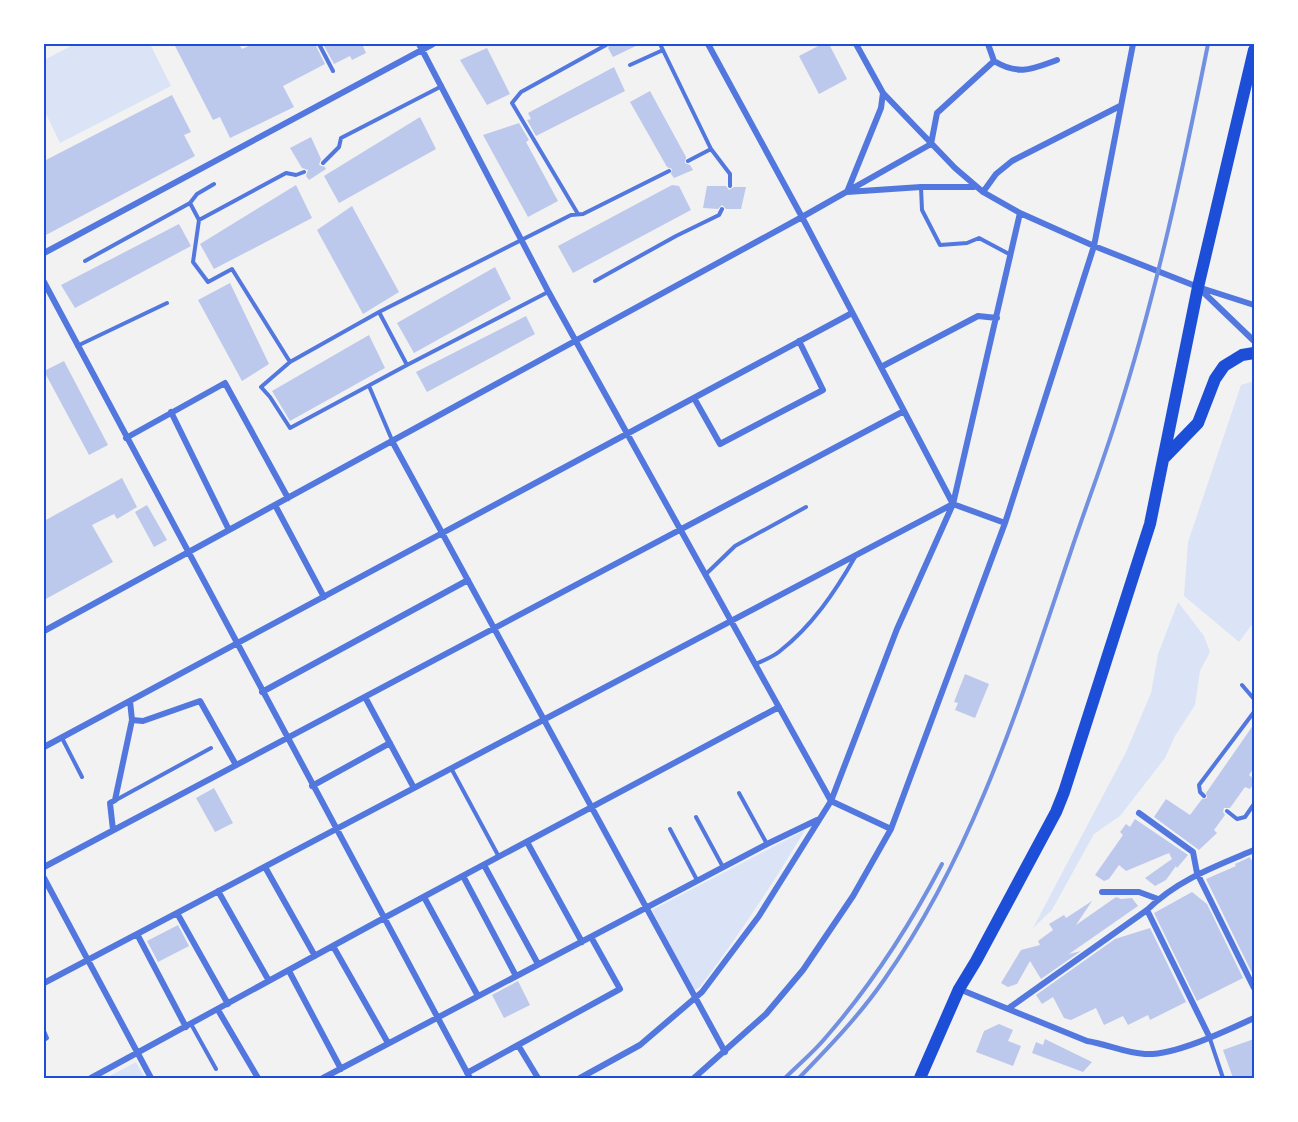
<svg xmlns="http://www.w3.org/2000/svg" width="1298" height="1122" viewBox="0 0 1298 1122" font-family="'DejaVu Sans',sans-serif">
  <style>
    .green { fill: #dbe4f7 }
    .building { fill: #bdc9ec }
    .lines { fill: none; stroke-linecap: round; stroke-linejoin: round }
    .service { stroke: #5277de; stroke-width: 4 }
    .minor { stroke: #5277de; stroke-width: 6 }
    .primary { stroke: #1d4ed8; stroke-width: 12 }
    .rail { stroke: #7290e2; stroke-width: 4 }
    .neatline { fill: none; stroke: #1d4ed8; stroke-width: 2 }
  </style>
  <rect width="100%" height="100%" fill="#f2f2f2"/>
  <path class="green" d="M75 44H150L171 86 60 143 44 110V60Z
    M1254 381V622L1239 642 1184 596 1188 542 1241 385Z
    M1178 602 1204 636 1210 652 1200 671 1195 705 1175 736 1165 758 1120 816 1094 834 1052 910 1033 928 1126 752 1151 693 1158 654Z
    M805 830C773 884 738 936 700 987L693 991 652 910Z
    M136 1062 145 1078H106Z"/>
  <path class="building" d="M174 44H239L242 49 253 44H315L325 64 283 86 294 107 230 138 220 117 213 120Z
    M323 44H362L366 53 352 60 350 56 334 64Z
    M610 44H640L613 57 608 48Z
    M822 44H829L847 79 819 94 799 56Z
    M487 48 510 94 487 105 460 60Z
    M614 67 625 91 536 136 527 120 531 119 528 113Z
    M650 91 686 157 685 163 690 165 693 170 674 178 671 174 672 169 667 167 630 102Z
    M172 95 191 132 184 135 195 156 44 236V161Z
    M420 117 436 149 339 203 324 176Z
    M519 123 529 140 526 142 558 201 528 217 483 135Z
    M311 137 321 159 319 165 325 167 326 169 309 180 306 176 308 170 302 168 290 148Z
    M296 185 312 218 214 269 200 244Z
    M672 185 679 186 691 210 573 273 558 246Z
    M707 186H726L729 190 734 187H746L741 209H726L722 205 718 209 703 208Z
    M352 206 399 292 363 314 317 230Z
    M179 224 191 246 75 308 61 285Z
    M495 267 511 299 414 353 397 323Z
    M230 283 269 364 242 381 198 300Z
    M526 316 535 334 427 392 416 372Z
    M369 335 385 368 290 421 272 391Z
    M64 361 108 445 89 455 44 371Z
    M122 478 137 507 117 519 114 514 92 525 113 562 44 600V521Z
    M147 505 167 540 154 547 135 512Z
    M965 674 989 684 975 718 955 710 958 703 954 702Z
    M1254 724V768L1249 775 1254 779V783L1250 789 1245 787 1230 808H1224L1223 812 1225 815 1214 830 1217 833 1199 850 1154 817 1166 799 1190 815 1202 799 1207 798 1206 793Z
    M214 788 233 823 215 832 196 798Z
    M1135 819 1188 855 1177 868 1176 866 1166 880 1155 886 1145 878 1172 859 1169 853 1126 871 1119 865 1109 879 1104 881 1095 875 1123 835 1120 832 1126 824 1130 827Z
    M1250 857 1251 860 1254 858V972L1252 973 1206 879 1236 866 1235 864Z
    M1192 892 1207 904 1243 978 1197 1001 1154 913Z
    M1116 897 1121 899 1132 898 1138 906 1069 954 1081 951 1041 979 1030 961 1017 984 1008 987 1001 983 1021 950 1040 945 1038 941 1053 930 1049 924 1064 915 1066 918 1092 901 1076 925Z
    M178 925 189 946 158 962 147 941Z
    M1150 928 1186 1002 1150 1020 1148 1015 1128 1025 1123 1016 1104 1025 1096 1008 1071 1020 1064 1018 1053 997 1042 1004 1036 995 1115 939Z
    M518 981 530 1005 504 1018 492 995Z
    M999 1024 1013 1030 1008 1041 1021 1046 1013 1066 976 1052 984 1031Z
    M1045 1039 1051 1042 1092 1062 1083 1072 1032 1053 1036 1042 1043 1045Z
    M1254 1039V1078H1233L1223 1050Z"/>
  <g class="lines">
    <path class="service" d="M319 44 333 71
      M660 44 711 149 730 174V186
      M630 65 663 50
      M688 161 711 149
      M323 163 339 147 341 138 442 86
      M304 172 296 175 286 173 199 220 193 262 208 282 232 269 290 362 379 312 571 215 583 214 669 171
      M921 188 922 210 940 245 967 243 979 238 1009 254
      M190 203 197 194 214 184
      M578 214 512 103 521 92 606 45
      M85 261 190 203 199 220
      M595 281 676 236 719 215 722 209
      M77 346 167 303
      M290 362 261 387 270 397 290 428 407 365 379 312
      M407 365 548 292
      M369 386 392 440
      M706 574 735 546 806 507
      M756 664C764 660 773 657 780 651 812 626 835 592 855 557
      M1242 685 1254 699
      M62 738 82 777
      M451 768 499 857
      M739 793 767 844
      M1204 796 1200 792 1199 785 1254 712
      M116 800 211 748
      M1227 811 1237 819 1245 817 1254 804
      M696 817 723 867
      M670 829 697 880
      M191 1024 216 1069
      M44 1031 47 1038 44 1040
      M1210 1039 1223 1078"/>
    <path class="minor" d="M419 44 548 291 831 801 891 829
      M708 44 802 217 953 504
      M856 44 883 93 955 168 983 192 1020 213 1094 246 1198 287 1254 305
      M994 61C1019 76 1032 69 1057 60
      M883 93 881 108 847 192 921 187H974
      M931 144 937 113 994 61 988 44
      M983 192 996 174 1012 161 1120 106
      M44 253 433 44
      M44 282 470 1078
      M1201 290 1254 341
      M881 367 978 316 997 318
      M694 398 720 444 823 390 799 341
      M171 412 229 530
      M126 438 225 383 288 498
      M392 441 725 1052
      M275 505 324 597
      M44 631 802 217 931 144
      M262 692 468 580
      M365 697 414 788
      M132 720 143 721 200 701 236 765
      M44 747 852 313
      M312 786 390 743
      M1139 813 1193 852 1197 873 1254 988
      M113 830 110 803 115 800 132 720 130 701
      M527 842 582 942
      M484 865 538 964
      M44 867 904 411
      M265 867 315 956
      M463 876 516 976
      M44 878 151 1078
      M218 891 269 981
      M1102 892H1139L1158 899
      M424 897 478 996
      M1147 910 1210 1038
      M177 913 228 1004
      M137 934 186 1027
      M333 946 388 1043
      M289 971 341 1069
      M44 983 953 504 1005 523
      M959 989 1087 1041C1107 1044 1125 1053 1145 1054 1174 1056 1228 1030 1254 1018
      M1009 1008 1147 910C1177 880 1216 866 1254 850
      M218 1010 258 1078
      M518 1045 538 1078
      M467 1073 620 989 591 937
      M91 1078 384 918 779 707
      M323 1078 767 844 817 820
      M580 1078 640 1045 702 992 759 916 831 801 897 629 953 504 1020 213
      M694 1078 766 1014 803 970 853 896 891 829 1005 523 1094 246 1133 44"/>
    <path class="primary" d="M1165 457 1198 423 1215 379 1224 366 1242 355 1254 353
      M920 1078 959 989 976 961 1056 812 1064 792 1150 524 1198 287 1254 50"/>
    <path class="rail" d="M785 1078C799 1064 815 1051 827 1036 873 983 910 925 942 864
      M799 1078C829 1047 859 1016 884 980 975 851 1021 699 1071 551 1086 506 1103 462 1117 417 1156 295 1183 169 1208 44"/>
  </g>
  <rect width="1298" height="1122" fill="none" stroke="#ffffff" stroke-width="90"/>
  <rect x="45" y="45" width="1208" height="1032" class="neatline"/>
</svg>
